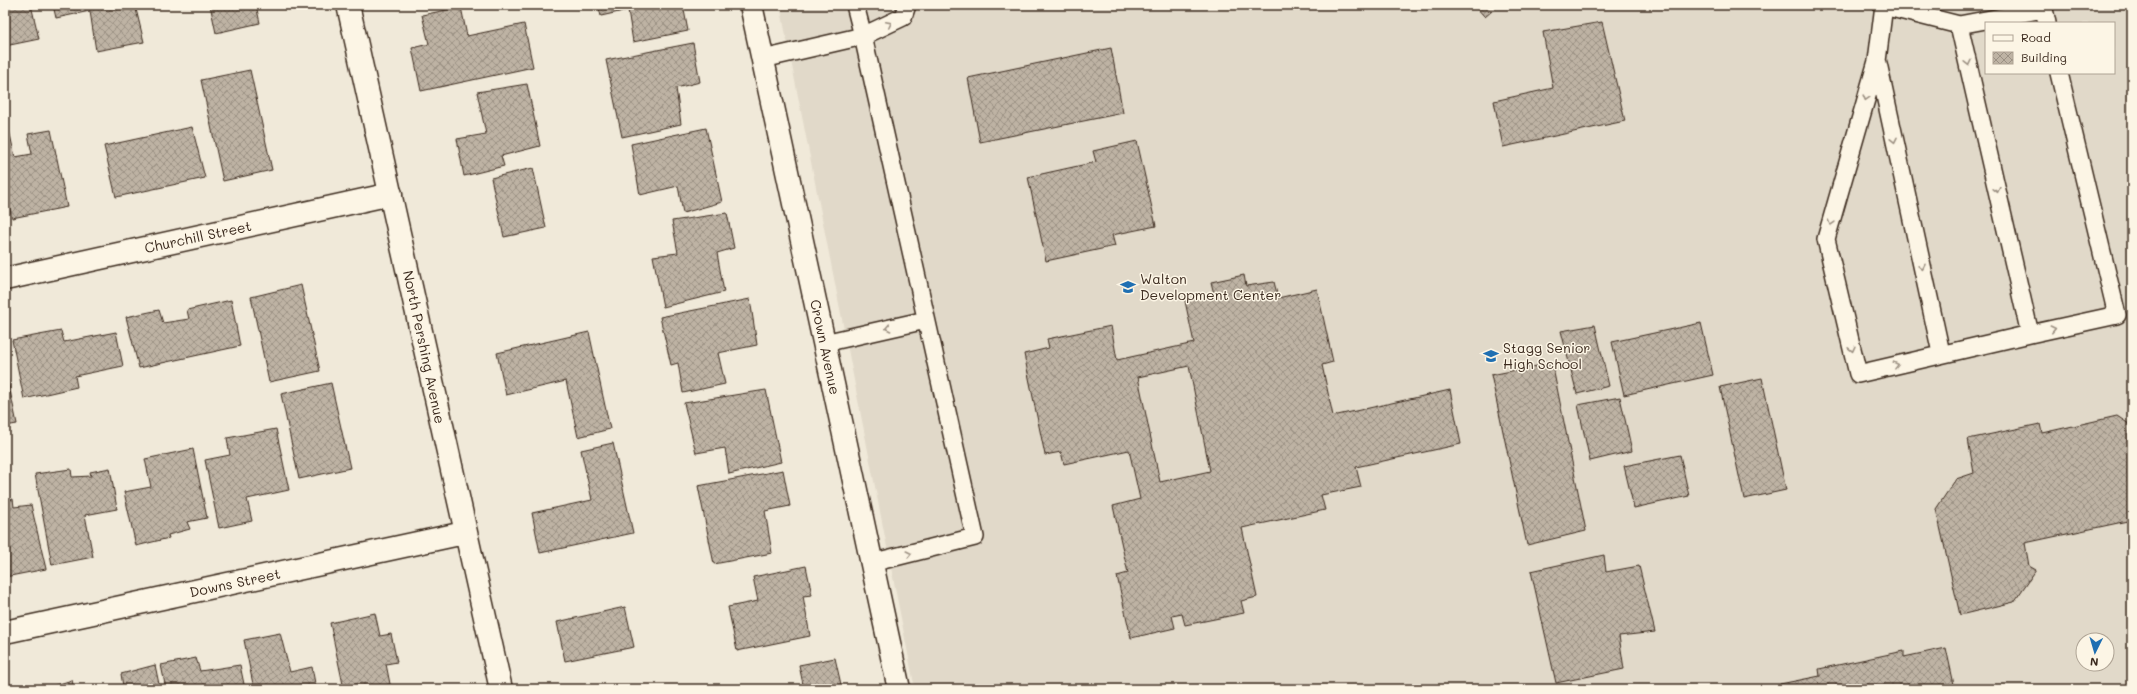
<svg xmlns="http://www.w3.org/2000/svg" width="2137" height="694" viewBox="0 0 2137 694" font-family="Mali,sans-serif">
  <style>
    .built { fill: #e1d9c9; fill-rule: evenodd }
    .building { fill: url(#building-cross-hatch); stroke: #3b2a1e; fill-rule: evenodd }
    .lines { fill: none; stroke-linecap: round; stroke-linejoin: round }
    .service-casing { stroke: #3b2a1e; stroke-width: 20 }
    .minor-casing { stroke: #3b2a1e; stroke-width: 25 }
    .secondary-casing { stroke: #3b2a1e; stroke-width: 25 }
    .service { stroke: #fcf5e5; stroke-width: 17 }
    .minor { stroke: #fcf5e5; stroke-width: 22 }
    .secondary { stroke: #fcf5e5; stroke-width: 22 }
    .oneway { stroke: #9c9082 }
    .labels { text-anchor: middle; stroke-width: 3; stroke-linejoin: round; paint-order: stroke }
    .street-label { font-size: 14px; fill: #3b2a1e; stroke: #fcf5e5 }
    .poi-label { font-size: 14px; fill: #3b2a1e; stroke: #fcf5e5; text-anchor: start }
  </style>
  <defs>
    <pattern id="building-cross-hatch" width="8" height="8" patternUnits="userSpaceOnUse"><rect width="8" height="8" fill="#beb3a4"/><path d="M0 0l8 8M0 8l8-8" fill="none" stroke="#9c9285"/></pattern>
  </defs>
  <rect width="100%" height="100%" fill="#f0e9d9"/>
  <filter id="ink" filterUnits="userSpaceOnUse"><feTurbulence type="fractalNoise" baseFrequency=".025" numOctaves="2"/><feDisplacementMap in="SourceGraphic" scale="8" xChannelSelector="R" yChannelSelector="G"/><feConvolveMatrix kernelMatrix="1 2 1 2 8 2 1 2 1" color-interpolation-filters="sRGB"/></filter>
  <g filter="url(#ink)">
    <path class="built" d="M780 5H2132V689H915ZM1986 23H2114V73H1986ZM2083 640H2107V664H2083Z"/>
    <path class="building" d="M5 5H31L39 39 5 46Z
      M53 5H135L144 42 96 51 90 11 56 18Z
      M210 5H256L260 23 216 33Z
      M598 5H683L688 31 633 42 628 10 601 16Z
      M1474 5H1499L1485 17Z
      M461 7 467 36 524 24 533 67 421 91 412 48 429 44 422 15Z
      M1602 22 1625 121 1503 147 1494 101 1553 88 1543 32Z
      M693 43 700 82 676 88 681 124 622 137 606 60Z
      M1111 48 1123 113 980 142 968 78Z
      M250 70 272 170 223 181 201 80Z
      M527 84 540 146 501 156 504 166 464 176 457 139 486 134 477 92Z
      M192 127 205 178 116 197 104 146Z
      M706 128 722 202 683 213 678 186 640 195 631 144Z
      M9 130 15 157 32 154 28 134 51 130 67 207 12 218 5 189V131Z
      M1137 141 1156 226 1112 235 1115 246 1046 261 1028 177 1096 162 1093 151Z
      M533 168 546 228 504 237 491 178Z
      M727 213 734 248 717 253 724 292 663 307 653 256 678 253 672 221Z
      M1244 275 1246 286 1274 282 1278 298 1317 289 1333 362 1322 365 1333 416 1450 390 1461 444 1356 467 1361 487 1321 495 1325 510 1242 528 1257 597 1241 601 1244 613 1185 625 1182 614 1172 616 1175 628 1131 638 1117 576 1128 573 1113 506 1140 499 1129 450 1064 464 1061 452 1045 455 1024 354 1049 348 1047 339 1111 326 1117 360 1194 343 1185 301 1214 294 1211 282ZM1189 366 1210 471 1160 482 1138 377Z
      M301 285 320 371 269 382 251 297Z
      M750 299 757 345 718 353 725 384 683 393 678 363 671 365 660 317Z
      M231 300 240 346 139 368 126 317 159 310 163 323 189 319 187 310Z
      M1701 323 1713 375 1624 395 1612 342Z
      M1595 325 1609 386 1577 394 1561 331Z
      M61 331 64 342 116 332 123 366 75 376 77 387 24 399 12 340Z
      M589 332 610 429 578 437 566 381 506 395 497 353Z
      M1552 363 1586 531 1527 545 1491 375Z
      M5 366 17 424 5 426Z
      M1762 378 1786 490 1744 499 1720 387Z
      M331 383 350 468 299 479 281 394Z
      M766 390 781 462 729 474 725 448 696 453 684 403Z
      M1620 397 1632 451 1590 461 1578 405Z
      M2117 416 2132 426V520L2025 543 2029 566 2036 570 2014 602 1960 615 1936 509 1956 479 1974 473 1968 439 2040 424 2042 433Z
      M276 429 289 490 247 499 252 521 219 528 205 460 230 455 227 438Z
      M613 443 633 533 540 553 532 513 592 500 581 450Z
      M193 449 207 518 187 522 190 529 168 535 169 538 136 546 124 492 151 487 145 459Z
      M1680 455 1689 496 1634 508 1624 466Z
      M110 468 117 509 85 515 93 557 52 565 35 474 71 469 72 477 91 476 90 472Z
      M783 470 790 506 765 511 772 553 714 564 698 486Z
      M13 499 14 507 31 505 46 569 5 577V501Z
      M1604 555 1606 572 1639 566 1655 632 1619 636 1624 669 1556 683 1531 571Z
      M806 566 812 595 803 596 810 636 737 651 728 607 758 601 753 577Z
      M625 607 634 647 565 661 557 622Z
      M375 613 380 636 391 634 397 662 386 664 391 689H344L330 623Z
      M280 633 290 672 312 667 316 689H254L244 640Z
      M1946 648 1955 689H1781L1780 684 1820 676 1819 669 1904 651V657Z
      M196 658 200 671 240 665 245 689H166L161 665Z
      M835 658 842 689H804L799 665Z
      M155 665 160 689H106L123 686 121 674Z
      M72 680 74 689H43Z"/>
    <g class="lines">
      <g class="service-casing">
        <path id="service" d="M855 5 863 36 903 17 907 5
          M1884 5 1877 61 1826 239 1858 374 2030 334
          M1884 6 1959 25 2044 9 2047 23
          M1959 25 2030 334 2117 315 2059 73
          M763 59 863 36 975 537 871 563
          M1878 63 1941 353
          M824 343 926 320"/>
      </g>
      <g class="minor-casing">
        <path id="minor" d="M751 5 899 689
          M5 279 391 194
          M5 632 464 533"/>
      </g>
      <g class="secondary-casing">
        <path id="secondary" d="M348 5 501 689"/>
      </g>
      <use href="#service" class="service"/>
      <use href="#minor" class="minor"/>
      <use href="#secondary" class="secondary"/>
    </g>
    <defs><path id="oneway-chevron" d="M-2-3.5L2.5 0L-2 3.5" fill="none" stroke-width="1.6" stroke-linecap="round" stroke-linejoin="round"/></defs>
    <g class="oneway">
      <use href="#oneway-chevron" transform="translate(889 24) rotate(-26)"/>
      <use href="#oneway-chevron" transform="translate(1968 63) rotate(77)"/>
      <use href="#oneway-chevron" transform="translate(1866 98) rotate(106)"/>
      <use href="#oneway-chevron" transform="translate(1894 140) rotate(78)"/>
      <use href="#oneway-chevron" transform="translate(1997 190) rotate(77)"/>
      <use href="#oneway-chevron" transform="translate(1831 223) rotate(106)"/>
      <use href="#oneway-chevron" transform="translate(1922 267) rotate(78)"/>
      <use href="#oneway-chevron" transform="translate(888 328) rotate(168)"/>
      <use href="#oneway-chevron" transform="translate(2053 329) rotate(-13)"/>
      <use href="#oneway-chevron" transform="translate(1852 349) rotate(77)"/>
      <use href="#oneway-chevron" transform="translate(1896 365) rotate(-14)"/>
      <use href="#oneway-chevron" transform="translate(909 554) rotate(-14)"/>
    </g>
  </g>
  <defs>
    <g id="school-bare" transform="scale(1.2)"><path d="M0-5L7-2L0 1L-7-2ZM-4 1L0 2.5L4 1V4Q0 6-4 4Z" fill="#1f6fb2" stroke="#fcf5e5" stroke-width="2.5" paint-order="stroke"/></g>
  </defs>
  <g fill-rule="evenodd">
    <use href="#school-bare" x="1128" y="287"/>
    <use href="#school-bare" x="1491" y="356"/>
  </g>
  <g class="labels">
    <g class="street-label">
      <text transform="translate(198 237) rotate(-12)" y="5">Churchill Street</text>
      <text transform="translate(424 347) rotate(78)" y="5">North Pershing Avenue</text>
      <text transform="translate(825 347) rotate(78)" y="5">Crown Avenue</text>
      <text transform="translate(235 583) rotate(-12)" y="5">Downs Street</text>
    </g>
    <g class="poi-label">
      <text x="1140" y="284">Walton<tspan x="1140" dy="16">Development Center</tspan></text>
      <text x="1503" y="353">Stagg Senior<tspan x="1503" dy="16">High School</tspan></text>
    </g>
  </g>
  <rect width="2137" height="694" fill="none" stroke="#fcf5e5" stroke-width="20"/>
  <rect x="10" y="10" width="2117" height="674" fill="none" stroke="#3b2a1e" stroke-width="1.5" filter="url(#ink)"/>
  <rect x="1985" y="22" width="130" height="52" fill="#fcf5e5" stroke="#afa495"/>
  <rect x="1993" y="35" width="20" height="6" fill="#fcf5e5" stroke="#afa495"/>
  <text x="2021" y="42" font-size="12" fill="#3b2a1e">Road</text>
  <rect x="1993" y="52" width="20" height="12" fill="url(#building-cross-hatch)" stroke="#afa495"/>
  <text x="2021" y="62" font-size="12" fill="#3b2a1e">Building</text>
  <g transform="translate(2095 652) rotate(185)"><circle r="19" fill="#fcf5e5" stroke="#afa495"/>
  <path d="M0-3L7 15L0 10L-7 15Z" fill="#1f6fb2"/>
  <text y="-6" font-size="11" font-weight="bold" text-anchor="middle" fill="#3b2a1e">N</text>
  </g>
</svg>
